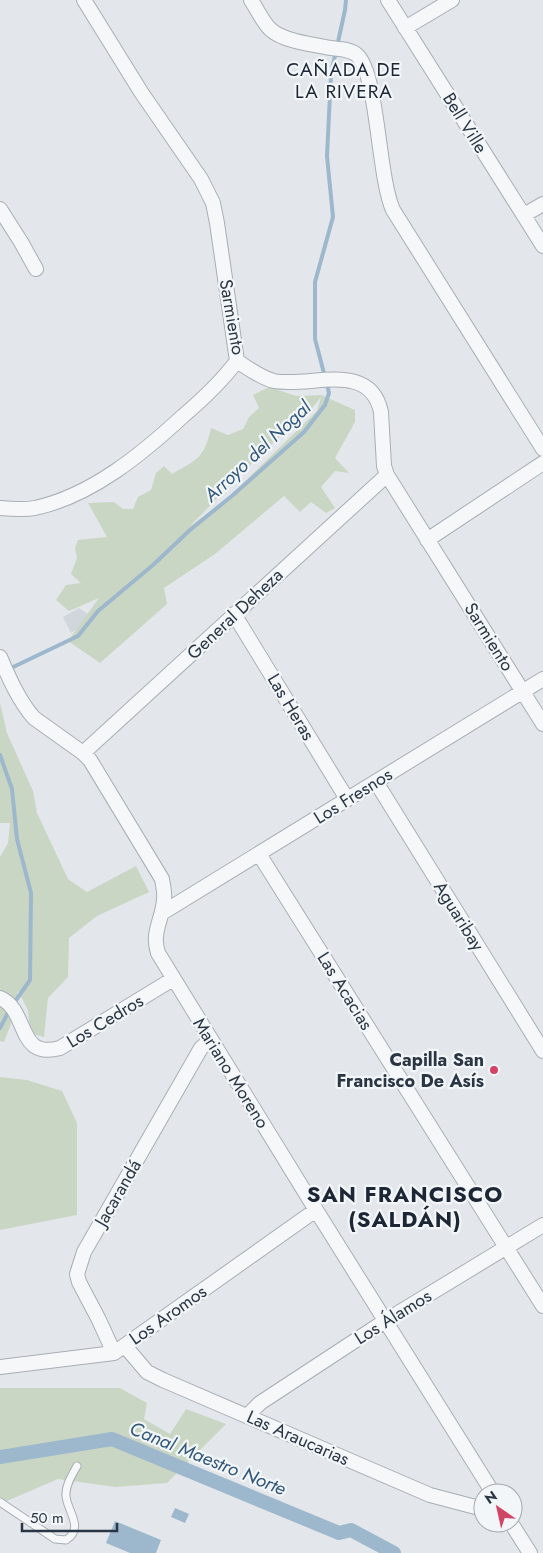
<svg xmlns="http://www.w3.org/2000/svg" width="543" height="1553" viewBox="0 0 543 1553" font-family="Jost,sans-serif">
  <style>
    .built { fill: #d1d6dd }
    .green { fill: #cad6c4; fill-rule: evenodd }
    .water { fill: #9db8cc }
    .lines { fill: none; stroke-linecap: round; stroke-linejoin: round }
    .stream { stroke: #9db8cc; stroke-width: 4 }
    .canal { stroke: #9db8cc; stroke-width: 14 }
    .lane-casing { stroke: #a8aeb6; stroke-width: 9 }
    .street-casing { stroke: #a8aeb6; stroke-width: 16 }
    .lane { stroke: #f6f7f9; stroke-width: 7 }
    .street { stroke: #f6f7f9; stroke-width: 14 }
    .poi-dot { fill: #d34566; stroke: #f3f6f8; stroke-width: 2 }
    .labels { text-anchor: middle; stroke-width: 4.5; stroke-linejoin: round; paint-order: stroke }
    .street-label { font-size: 18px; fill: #2a3644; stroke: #f3f6f8 }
    .poi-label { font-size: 18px; font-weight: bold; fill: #2a3644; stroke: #f3f6f8; text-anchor: end }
    .neighbourhood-label { font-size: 19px; letter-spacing: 1px; fill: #1c2635; stroke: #f3f6f8 }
    .water-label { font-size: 19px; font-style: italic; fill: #32587a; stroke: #f3f6f8 }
    .district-label { font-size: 22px; font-weight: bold; letter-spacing: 1px; fill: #1c2635; stroke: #f3f6f8 }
  </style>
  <rect width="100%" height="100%" fill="#e3e7eb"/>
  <path class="built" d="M79 608 92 617 85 624 71 633 63 617Z"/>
  <path class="green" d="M269 387 296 396 321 395 355 410V422L335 458 349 473 335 471 321 487 335 508 326 513 311 502 300 512 284 496 215 554 164 588 167 604 100 663 68 641 99 598 69 611 56 600 66 585 81 583 71 574 77 558 75 548 78 540 107 537 88 503 114 502 123 509H133L138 497 151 490 156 473 164 466 172 474C198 459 204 458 211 428L228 435 243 429 249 417 259 408 253 395ZM321 397 317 411 229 497 189 527 264 451 313 407Z
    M0 703 7 733 33 791 37 813 68 879 87 892 136 866 149 892 97 916 69 938 68 977 48 998 44 1037 30 1033 28 1010 18 991 11 1024 4 1042 0 1041V857L8 843 10 823H0Z
    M0 1077 27 1080 62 1091 77 1123V1215L0 1230Z
    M0 1388H120L147 1403 144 1419 170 1434 186 1409 226 1424 167 1483 115 1487 58 1479 0 1504Z"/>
  <path class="water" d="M175 1508 189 1514 185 1523 171 1517Z
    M115 1521 161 1540 156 1553H130L106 1543Z"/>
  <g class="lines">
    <path class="stream" d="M325 377 315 339V282L333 217 327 156 331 74 345 10 346 0
      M9 669 78 636 98 611 153 565 190 530 233 495 304 432 325 405 329 393 327 384
      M0 755 12 789 17 839 31 893 30 980 14 1003
      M0 1028 10 1009"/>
    <path class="canal" d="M0 1457 112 1439 339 1533 351 1530 394 1553"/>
    <g class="lane-casing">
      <path id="lane" d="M0 1502 55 1539 66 1540C85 1528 67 1511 66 1496 65 1486 72 1475 77 1466"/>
    </g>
    <g class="street-casing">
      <path id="street" d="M84 0 141 92 201 179 213 203 217 223 237 361
        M251 0C257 9 262 21 270 29 282 41 314 45 331 48 339 49 350 49 357 55 378 74 378 177 393 210L543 449
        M388 0 543 246
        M405 28 452 0
        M0 209 21 242 36 269
        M524 215 543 204
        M237 361C248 368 261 378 274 381 310 388 370 360 381 412L384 466 387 475 543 724
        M0 508C11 509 24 510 35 508 91 496 142 454 183 416 203 399 221 382 237 361
        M427 540 543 463
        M234 614 347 799
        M0 657C9 678 19 701 34 718L83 753 90 760 162 879C163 886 165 892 164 899 163 919 151 932 158 953L316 1210 493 1493
        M83 753 387 475
        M376 782 543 1051
        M259 854 543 1306
        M162 913 543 679
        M0 998C29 1010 16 1060 60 1048L173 979
        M125 1346 147 1372 163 1380 430 1495 483 1509
        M114 1353 99 1320 79 1282 77 1274 84 1252 201 1048 211 1040
        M0 1367 114 1353 316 1210
        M247 1416 260 1403 385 1321 543 1225
        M511 1523 530 1553"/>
    </g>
    <use href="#lane" class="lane"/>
    <use href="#street" class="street"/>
  </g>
  <circle class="poi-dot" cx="494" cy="1070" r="5"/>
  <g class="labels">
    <g class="street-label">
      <text transform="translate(465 123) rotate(58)" y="6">Bell Ville</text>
      <text transform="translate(232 317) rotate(80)" y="6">Sarmiento</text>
      <text transform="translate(235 614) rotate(-43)" y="6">General Deheza</text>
      <text transform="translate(489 637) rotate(58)" y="6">Sarmiento</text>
      <text transform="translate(291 707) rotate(59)" y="6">Las Heras</text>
      <text transform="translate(353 796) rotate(-32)" y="6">Los Fresnos</text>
      <text transform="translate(459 916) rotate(58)" y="6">Aguaribay</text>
      <text transform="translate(345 991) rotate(58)" y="6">Las Acacias</text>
      <text transform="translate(105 1021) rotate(-31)" y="6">Los Cedros</text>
      <text transform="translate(231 1073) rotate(58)" y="6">Mariano Moreno</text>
      <text transform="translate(118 1193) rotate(-60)" y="6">Jacarandá</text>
      <text transform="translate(168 1315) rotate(-35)" y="6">Los Aromos</text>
      <text transform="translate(393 1317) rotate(-32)" y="6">Los Álamos</text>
      <text transform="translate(298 1438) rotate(24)" y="6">Las Araucarias</text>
    </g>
    <g class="poi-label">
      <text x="484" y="1066">Capilla San<tspan x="484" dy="21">Francisco De Asís</tspan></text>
    </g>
    <g class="neighbourhood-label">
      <text x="344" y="76">CAÑADA DE<tspan x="344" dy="22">LA RIVERA</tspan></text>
    </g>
    <g class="water-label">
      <text transform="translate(257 451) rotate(-43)" y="7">Arroyo del Nogal</text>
      <text transform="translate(208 1458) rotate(22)" y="7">Canal Maestro Norte</text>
    </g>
    <g class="district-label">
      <text x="405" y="1202">SAN FRANCISCO<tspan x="405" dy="25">(SALDÁN)</tspan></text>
    </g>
  </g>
  <g transform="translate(498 1508) rotate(326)"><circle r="24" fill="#f3f6f8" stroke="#a3a9b0"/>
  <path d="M0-4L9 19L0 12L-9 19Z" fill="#d34566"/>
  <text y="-8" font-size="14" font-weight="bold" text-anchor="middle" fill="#2a3644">N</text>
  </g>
  <path d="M22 1523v8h95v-8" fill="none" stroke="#2a3644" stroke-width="2.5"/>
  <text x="30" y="1523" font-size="15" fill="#2a3644" stroke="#f3f6f8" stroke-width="4" paint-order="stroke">50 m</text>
</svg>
